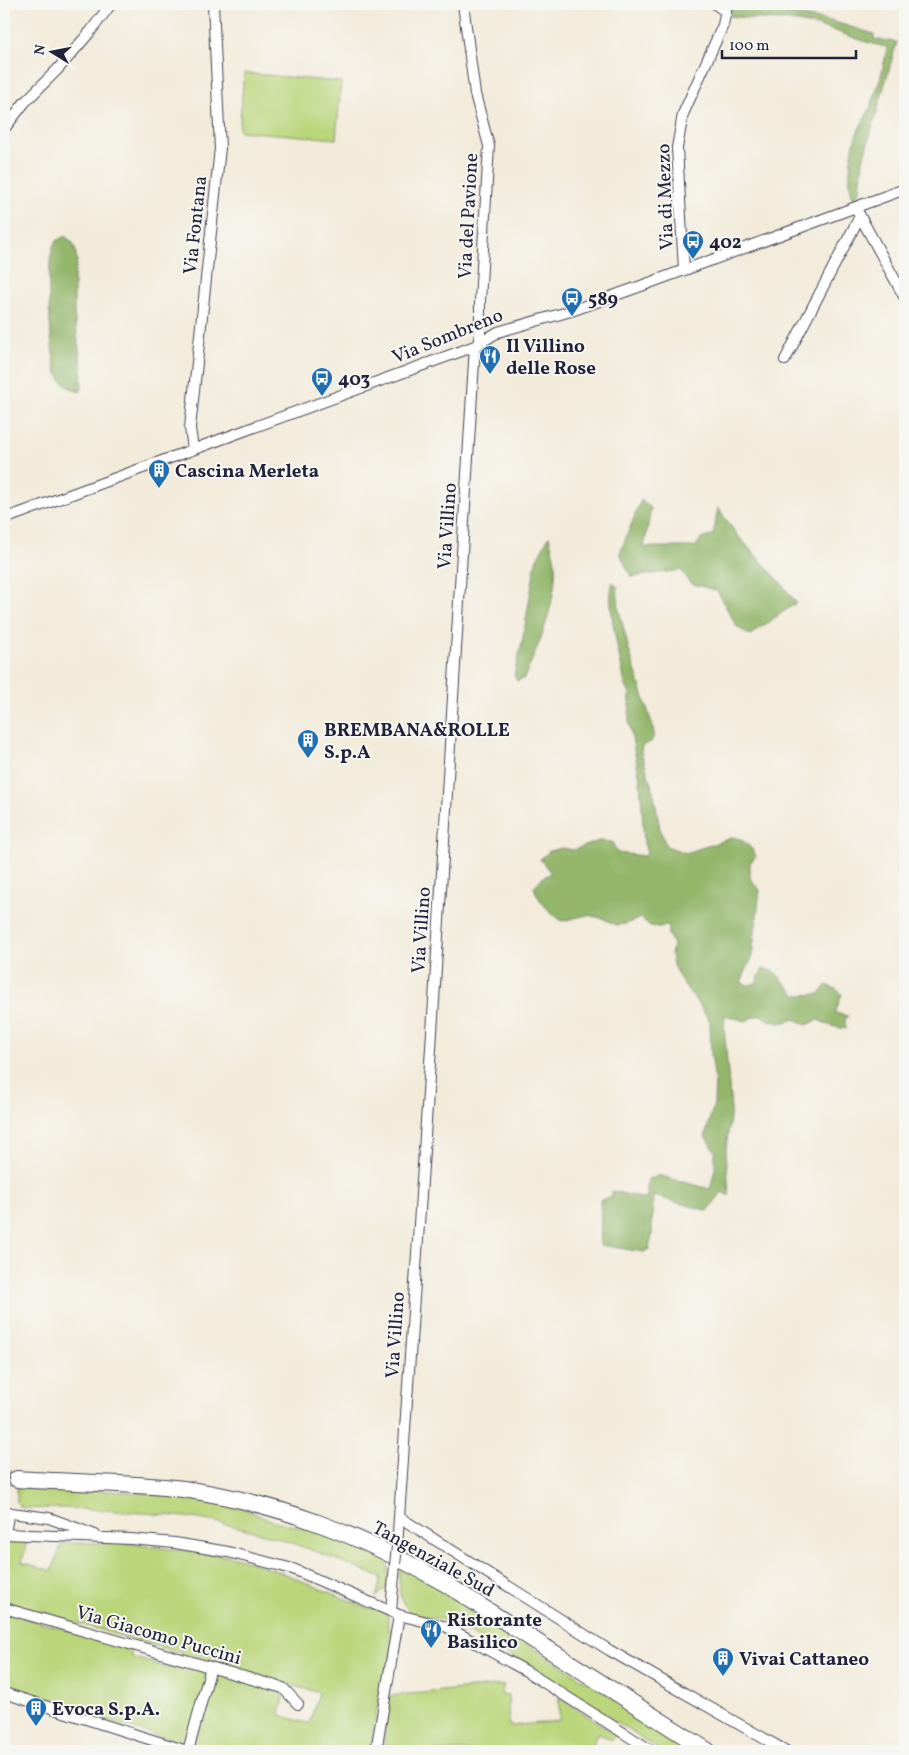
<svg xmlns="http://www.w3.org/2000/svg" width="909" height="1755" viewBox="0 0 909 1755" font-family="Vollkorn,serif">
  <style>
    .green { fill: #bad57a; stroke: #6e7c5a }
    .forest { fill: #93b66a; stroke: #5a6c52 }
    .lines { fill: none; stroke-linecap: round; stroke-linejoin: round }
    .trunk-tunnel { stroke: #c9c3ba; stroke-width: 16; stroke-dasharray: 16 8; stroke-linecap: butt }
    .minor-casing { stroke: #414053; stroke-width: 12 }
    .trunk-casing { stroke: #414053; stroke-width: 18 }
    .minor { stroke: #fff; stroke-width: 10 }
    .trunk { stroke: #fff; stroke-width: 16 }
    .minor-bridge-casing { stroke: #414053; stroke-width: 12; stroke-linecap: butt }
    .minor-bridge { stroke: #fff; stroke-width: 10 }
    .labels { text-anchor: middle; stroke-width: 4; stroke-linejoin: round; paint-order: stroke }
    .street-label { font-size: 19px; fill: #22223b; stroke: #f6f6f2 }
    .poi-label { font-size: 19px; font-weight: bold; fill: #22223b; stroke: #f6f6f2; text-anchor: start }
  </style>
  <rect width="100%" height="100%" fill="#f6f6f2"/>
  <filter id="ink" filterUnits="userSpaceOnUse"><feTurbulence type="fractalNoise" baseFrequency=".02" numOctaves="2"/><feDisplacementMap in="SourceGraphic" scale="10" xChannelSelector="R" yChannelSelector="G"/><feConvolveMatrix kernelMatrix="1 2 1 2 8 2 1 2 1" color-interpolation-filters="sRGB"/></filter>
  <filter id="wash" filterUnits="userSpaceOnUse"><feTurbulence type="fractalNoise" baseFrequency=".0096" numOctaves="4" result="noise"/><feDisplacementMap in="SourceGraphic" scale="20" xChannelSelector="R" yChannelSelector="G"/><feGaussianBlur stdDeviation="1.12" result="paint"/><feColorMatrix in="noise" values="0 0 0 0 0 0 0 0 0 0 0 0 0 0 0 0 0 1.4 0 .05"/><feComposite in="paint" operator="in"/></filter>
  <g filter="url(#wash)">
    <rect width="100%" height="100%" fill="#f3ebda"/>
    <path class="green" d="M244 73 341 82 336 139 239 131Z
      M17 1487 130 1492 168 1495 239 1506 264 1518 297 1527 321 1531 388 1560V1587L376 1597 381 1578C315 1550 246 1523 175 1516 138 1512 102 1510 65 1508 52 1508 36 1509 25 1508L19 1506 17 1503Z
      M7 1538 27 1541 22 1562 52 1571 62 1543H125L235 1557 280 1572 368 1608 380 1610 388 1615V1630L395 1631 386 1681 382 1680 370 1751H207L4 1689V1612L132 1649 131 1657 170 1668 172 1661 279 1691 284 1697 280 1715 309 1724 319 1693 4 1602V1549Z
      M400 1567 439 1588 627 1707 688 1751H661L519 1660 447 1621 412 1613C397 1603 399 1582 400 1567Z
      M504 1685 501 1694 508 1695 509 1726 559 1721V1697L617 1735 612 1740 598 1733 593 1743 594 1751H384L385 1717 389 1696Z"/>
    <path class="forest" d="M732 4 831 21 874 34V39L897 42 863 160 860 191 855 201C845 185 851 151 857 134 860 124 867 116 871 106 878 87 884 67 887 47 868 44 851 36 832 30 823 27 812 25 802 23 778 18 754 20 730 16Z
      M65 236 72 242 75 248 77 261 74 277V313L81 362 82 388 80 392C69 389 62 384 57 373 50 355 44 257 55 243 57 240 62 238 65 236Z
      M641 500 651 508 644 547H695L701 539 713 535 718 508 738 536 782 584 796 603 750 635 737 627 717 591 690 583 681 570 631 577 620 553Z
      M549 536C551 545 554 554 555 563 558 599 539 646 524 678L517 681 514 675 522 643 536 561Z
      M613 582 617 586 619 610 629 650 653 727 654 735 651 742 642 746 641 752 653 790 660 829 666 846 686 853 734 837C744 840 751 846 756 856L750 863V878L760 890 752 958 741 982 748 985 756 983 763 969 774 971 796 995 820 994 826 985 836 989 842 994 835 1013 848 1016 845 1020 846 1029 831 1026 818 1020 807 1025 795 1019C781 1024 774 1025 761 1015L753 1017 746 1021 725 1015 724 1025 731 1110 726 1150 729 1196 722 1192 708 1211 653 1196 652 1235 649 1249 644 1252 600 1245 601 1221 600 1200 612 1197V1191L647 1199V1183L649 1178H655L657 1175 710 1189 715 1168V1151L705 1137 714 1103 715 1081 711 1055 710 1021 679 977 673 965 671 954 673 944 668 934V924L660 927 650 926 641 918 626 924 616 925 602 918 587 915 562 921C549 911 539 903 534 887L542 878 551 873 540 859 550 851 562 848 573 850 599 841 612 842 617 853 645 856 647 853 644 843 640 779 629 723 630 693 625 685C621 660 605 603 613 582Z"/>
  </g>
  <g filter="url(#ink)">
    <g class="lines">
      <path class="trunk-tunnel" d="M4 1479H17"/>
      <g class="minor-casing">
        <path id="minor" d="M463 4 475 94 489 146 480 301V342
          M715 4 726 12
          M4 129 25 102 58 69 90 32 111 4
          M860 216 905 298
          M684 270 677 148 683 114 723 25 727 4
          M785 360 860 216 856 208
          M193 449 190 428 220 148 213 4
          M4 519 475 346 498 332 571 311 641 286 905 189
          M4 1512 49 1518 95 1535
          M399 1517 609 1650 786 1751
          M5 1534 131 1539 175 1543 228 1552 293 1569 399 1615 447 1627 526 1671 652 1751
          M4 1537 9 1512
          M397 1547 431 1048 475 346
          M4 1608 283 1688 298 1704
          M391 1611 395 1564
          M4 1693 187 1751
          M188 1751 211 1667
          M376 1751 399 1615"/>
      </g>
      <g class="trunk-casing">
        <path id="trunk" d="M17 1479C72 1483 128 1482 183 1489 280 1503 361 1535 446 1584L708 1751"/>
      </g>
      <use href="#minor" class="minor"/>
      <use href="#trunk" class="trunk"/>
      <g class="minor-bridge-casing">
        <path id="minor-bridge" d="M395 1564 397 1547"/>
      </g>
      <use href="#minor-bridge" class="minor-bridge"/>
    </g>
  </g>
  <defs>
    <g id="bus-pin" transform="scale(1.125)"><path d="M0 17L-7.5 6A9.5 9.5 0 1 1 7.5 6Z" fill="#1f6fb2" stroke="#f6f6f2"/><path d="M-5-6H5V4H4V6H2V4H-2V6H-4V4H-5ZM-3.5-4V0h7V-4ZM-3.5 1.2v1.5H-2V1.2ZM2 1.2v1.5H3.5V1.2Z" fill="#fff"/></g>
    <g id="restaurant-pin" transform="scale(1.125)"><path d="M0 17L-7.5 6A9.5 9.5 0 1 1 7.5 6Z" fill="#1f6fb2" stroke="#f6f6f2"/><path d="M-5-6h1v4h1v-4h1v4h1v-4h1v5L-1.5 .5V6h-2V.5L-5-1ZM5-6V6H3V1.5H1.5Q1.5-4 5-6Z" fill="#fff"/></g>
    <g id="building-pin" transform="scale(1.125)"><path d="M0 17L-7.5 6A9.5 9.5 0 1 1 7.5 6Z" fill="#1f6fb2" stroke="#f6f6f2"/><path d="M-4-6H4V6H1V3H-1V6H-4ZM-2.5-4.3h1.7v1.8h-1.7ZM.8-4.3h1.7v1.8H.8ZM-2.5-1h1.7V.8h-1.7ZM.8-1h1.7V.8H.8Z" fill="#fff"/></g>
  </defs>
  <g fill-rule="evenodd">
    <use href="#bus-pin" x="693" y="241"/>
    <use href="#bus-pin" x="572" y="298"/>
    <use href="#restaurant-pin" x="490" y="356"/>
    <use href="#bus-pin" x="322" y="378"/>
    <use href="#building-pin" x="159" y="470"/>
    <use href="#building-pin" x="308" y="740"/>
    <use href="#restaurant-pin" x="431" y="1630"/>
    <use href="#building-pin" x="723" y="1658"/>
    <use href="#building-pin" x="36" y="1708"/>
  </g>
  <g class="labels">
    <g class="street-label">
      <text transform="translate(664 197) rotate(-92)" y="7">Via di Mezzo</text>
      <text transform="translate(467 216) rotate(-87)" y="7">Via del Pavione</text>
      <text transform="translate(194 225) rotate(-84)" y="7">Via Fontana</text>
      <text transform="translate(447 335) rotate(-22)" y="7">Via Sombreno</text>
      <text transform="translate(446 526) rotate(-86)" y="7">Via Villino</text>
      <text transform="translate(420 930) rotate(-86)" y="7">Via Villino</text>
      <text transform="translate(394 1335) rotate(-86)" y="7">Via Villino</text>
      <text transform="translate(434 1558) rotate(29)" y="7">Tangenziale Sud</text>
      <text transform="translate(159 1634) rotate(16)" y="7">Via Giacomo Puccini</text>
    </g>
    <g class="poi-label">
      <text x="709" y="248">402</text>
      <text x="588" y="305">589</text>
      <text x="506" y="352">Il Villino<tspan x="506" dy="22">delle Rose</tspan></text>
      <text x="338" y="385">403</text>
      <text x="175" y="477">Cascina Merleta</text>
      <text x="324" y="736">BREMBANA&amp;ROLLE<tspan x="324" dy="22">S.p.A</tspan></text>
      <text x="447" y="1626">Ristorante<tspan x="447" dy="22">Basilico</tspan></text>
      <text x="739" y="1665">Vivai Cattaneo</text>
      <text x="52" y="1715">Evoca S.p.A.</text>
    </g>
  </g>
  <rect width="909" height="1755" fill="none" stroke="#f6f6f2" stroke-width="20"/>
  <g transform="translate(52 52) rotate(280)" stroke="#f6f6f2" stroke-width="4" paint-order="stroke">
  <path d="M0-4L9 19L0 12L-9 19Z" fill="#22223b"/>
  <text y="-8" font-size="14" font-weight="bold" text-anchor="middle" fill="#22223b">N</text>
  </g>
  <path d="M722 50v8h134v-8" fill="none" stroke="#22223b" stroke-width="2.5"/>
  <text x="729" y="50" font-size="15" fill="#22223b" stroke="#f6f6f2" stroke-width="4" paint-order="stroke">100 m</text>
</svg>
